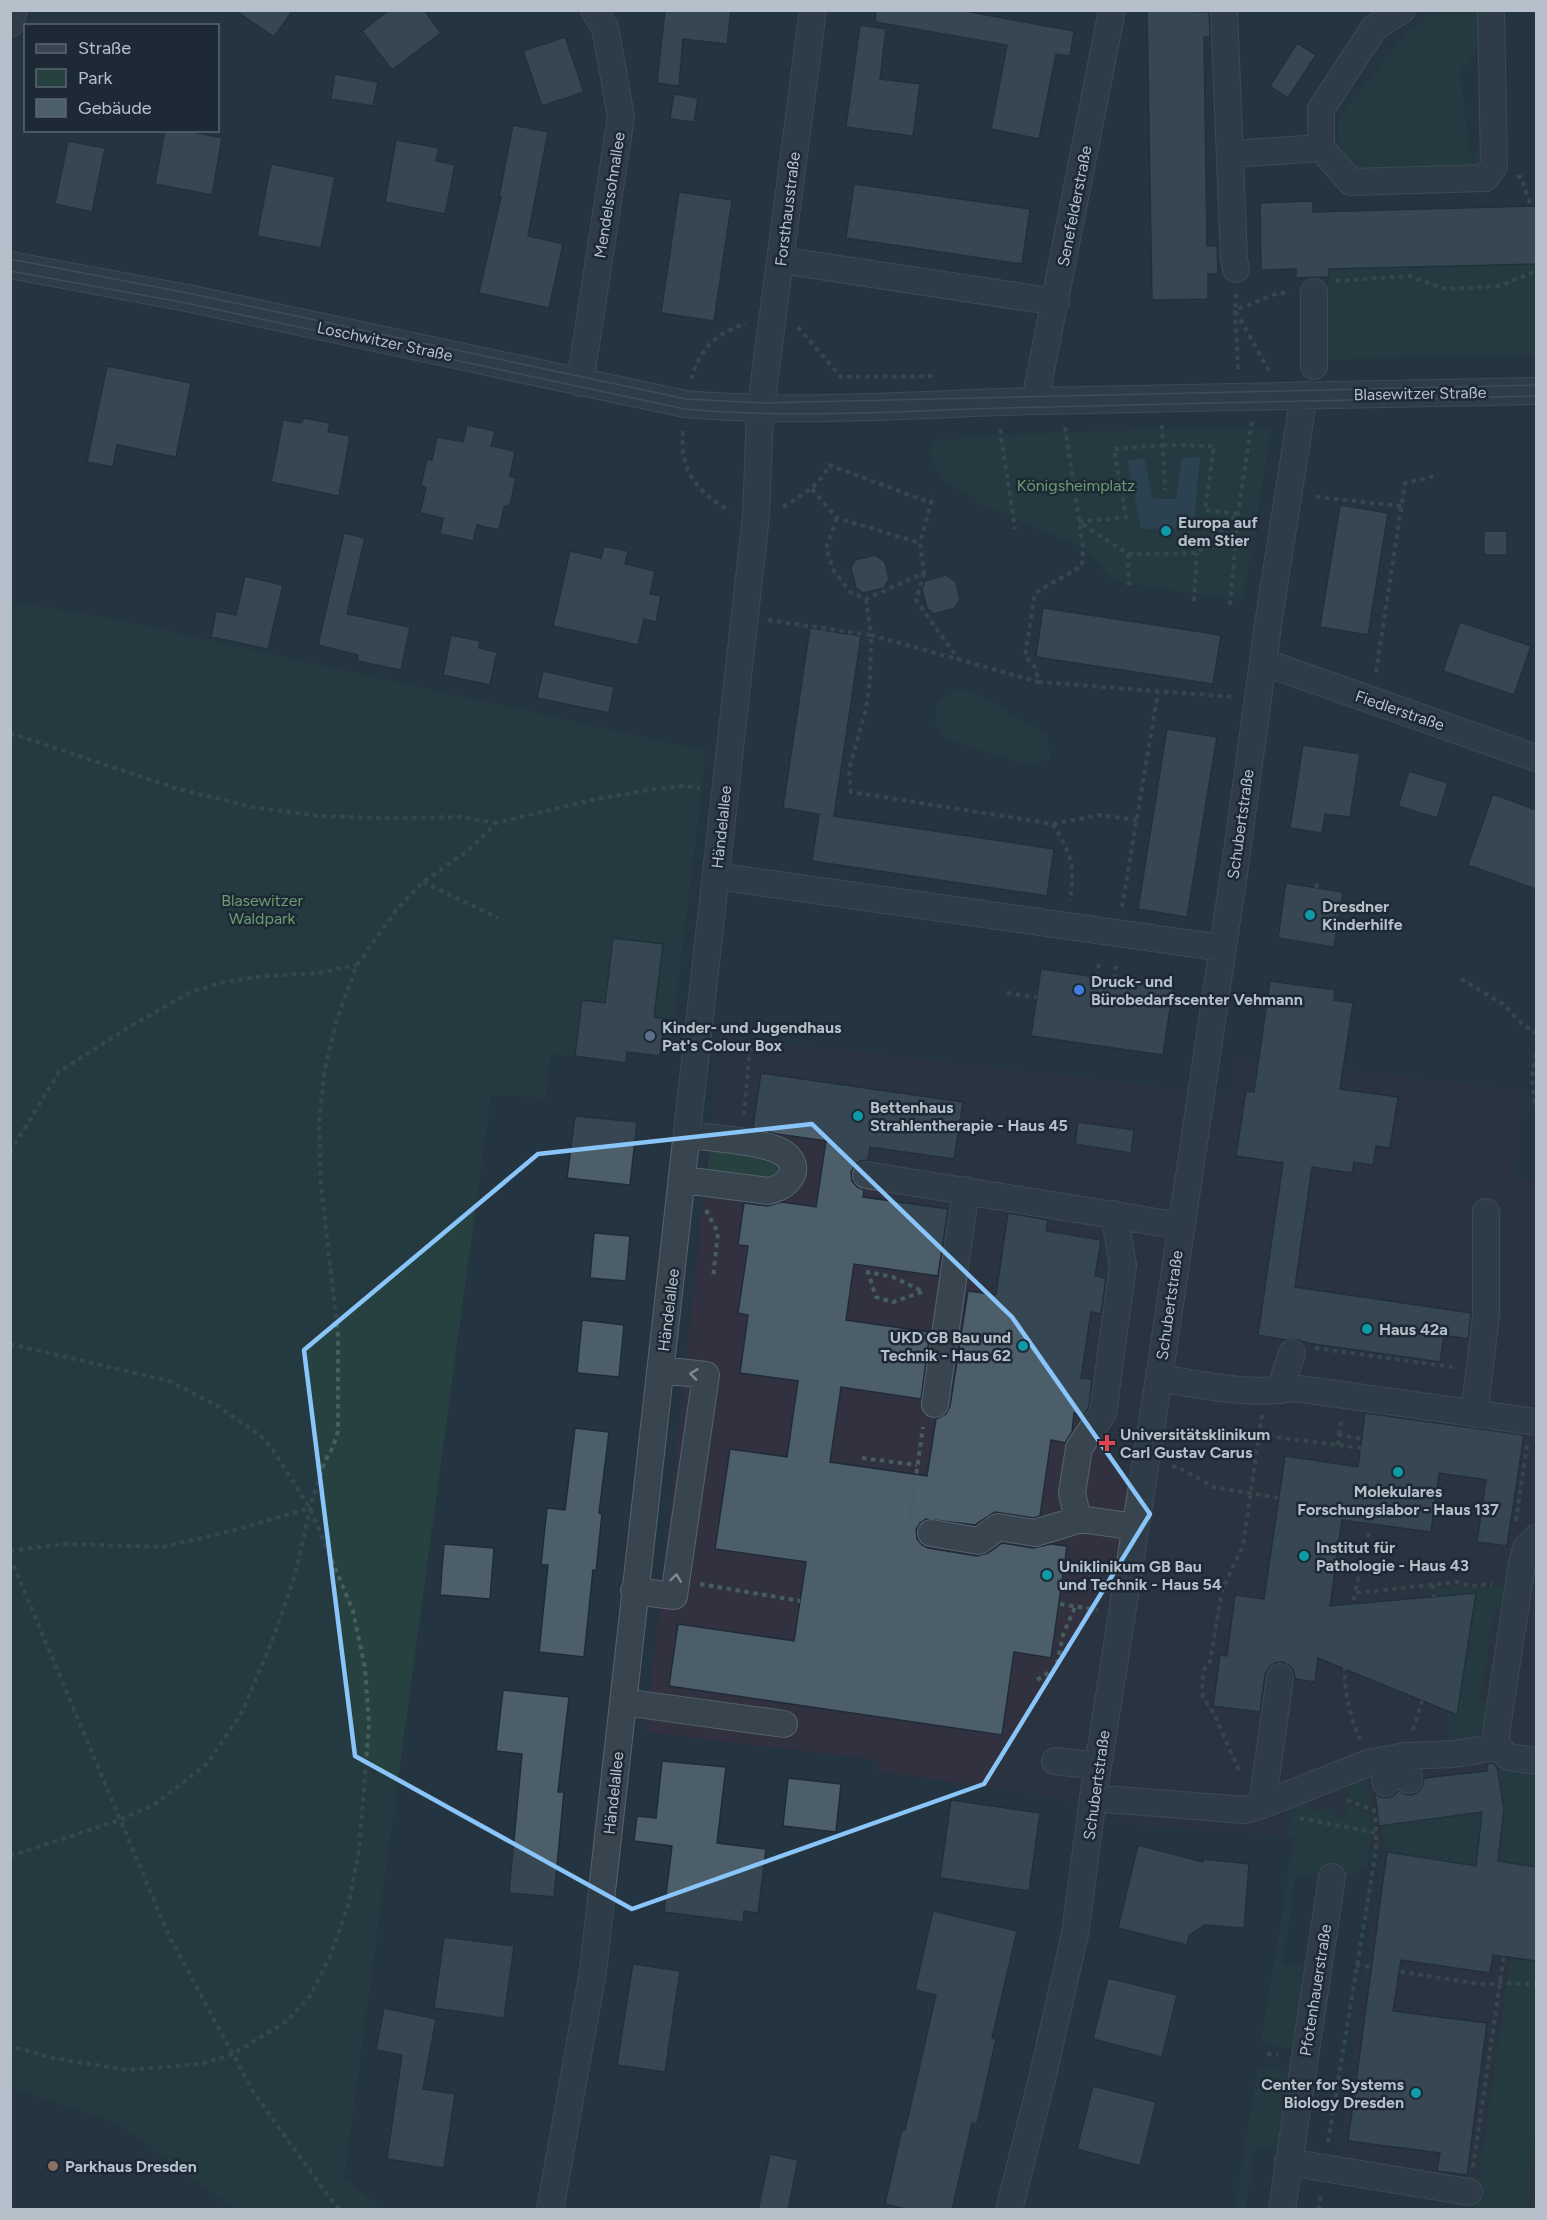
<svg xmlns="http://www.w3.org/2000/svg" width="1547" height="2220" viewBox="0 0 1547 2220" font-family="Figtree,sans-serif">
  <style>
    .medical { fill: #313140 }
    .green { fill: #264140; fill-rule: evenodd }
    .water { fill: #385367 }
    .building { fill: #4d5e6b; stroke: #1f2c37; stroke-width: 1.5 }
    .lines { fill: none; stroke-linecap: round; stroke-linejoin: round }
    .minor-casing { stroke: #56636d; stroke-width: 28 }
    .path { stroke: #465e5e; stroke-width: 4; stroke-dasharray: 4.5 4.5; stroke-linecap: butt }
    .minor { stroke: #38454f; stroke-width: 26 }
    .tram { stroke: #5a6a76; stroke-width: 1.5 }
    .oneway { stroke: #7d8993 }
    .marked { fill: none; stroke: #8ac5fa; stroke-width: 4.5; stroke-linejoin: round }
    .culture-dot { fill: #0f9aa8; stroke: #1d2a35; stroke-width: 2 }
    .shop-dot { fill: #3f7fe0; stroke: #1d2a35; stroke-width: 2 }
    .service-dot { fill: #5c6f8a; stroke: #1d2a35; stroke-width: 2 }
    .health-dot { fill: #e0444e; stroke: #1d2a35; stroke-width: 2 }
    .education-dot { fill: #8d6e63; stroke: #1d2a35; stroke-width: 2 }
    .labels { text-anchor: middle; stroke-width: 5; stroke-linejoin: round; paint-order: stroke }
    .street-label { font-size: 16px; fill: #b5c0ca; stroke: #1d2a35 }
    .park-label { font-size: 16px; fill: #6b9b70; stroke: #1d2a35 }
    .poi-label { font-size: 16px; font-weight: bold; fill: #b5c0ca; stroke: #1d2a35; text-anchor: start }
  </style>
  <rect width="100%" height="100%" fill="#243440"/>
  <path class="medical" d="M721 1036 1233 1095 1238 1056 1526 1091 1512 1178 1536 1181V2209H1499V2206L1335 2181 1382 1852 1295 1837 1129 1824 1060 1798 877 1771 878 1760 646 1732Z"/>
  <path class="green" d="M1436 11H1482V46L1460 71 1470 156 1485 143 1484 165 1361 176 1337 155 1338 118 1406 34Z
    M1536 264V355L1328 359 1329 269Z
    M1162 429H1272L1242 600 1129 584 1114 580 1083 548 982 504 944 480 935 468 929 454 936 440 1001 435ZM1182 458 1193 528 1141 529 1127 460H1146L1153 499H1177Z
    M10 601 110 618 706 751 674 1019 654 1017 663 944 613 938 605 1003 582 1000 575 1056 551 1054 545 1098 491 1094 344 2178 382 2209H235L116 2122 11 2088Z
    M959 688 979 695 1047 735 1051 759 1032 766 949 740 935 724 938 701Z
    M710 1147 771 1155 782 1171 777 1181 707 1175Z
    M1506 1585 1502 1611 1494 1610 1480 1701 1488 1702C1487 1712 1487 1723 1482 1731 1478 1737 1473 1739 1466 1741 1447 1746 1445 1725 1447 1711L1457 1715 1476 1594 1436 1597V1589L1457 1586 1470 1589Z
    M1498 1769 1536 1775V1867L1525 1865 1507 1871 1387 1852 1380 1826 1482 1812 1485 1801 1502 1798Z
    M1367 1775 1370 1807 1345 1798 1350 1796 1343 1780Z
    M1302 1796 1310 1814 1333 1805 1339 1819 1348 1814 1344 1803 1370 1814 1372 1828 1366 1867 1346 1876 1322 1872 1320 1877 1296 1874 1283 1964 1308 1967 1295 2048 1261 2044 1294 1838 1289 1837 1290 1815 1284 1809Z
    M1511 1957 1536 1961V1958V2118L1528 2209 1474 2210Z
    M1258 2067 1291 2072 1279 2150 1255 2146 1245 2209 1235 2210Z"/>
  <path class="water" d="M1200 457 1193 528 1141 529 1127 460 1145 459 1153 499H1176L1182 458Z"/>
  <path class="building" d="M235 10H293L274 37Z
    M389 10H424L441 33 392 70 362 31Z
    M665 10H731L727 44 683 39 679 86 657 83Z
    M876 10H959L1074 31 1070 56 1056 54 1039 139 991 129 1007 45 875 22Z
    M1147 10 1209 12 1210 37H1204L1207 246H1217L1218 274H1208V299L1152 300Z
    M860 25 886 29 880 79 920 84 913 136 846 127Z
    M565 37 584 92 542 106 523 51Z
    M1297 43 1316 55 1288 98 1270 86Z
    M335 74 378 82 373 106 331 99Z
    M674 94 698 98 694 122 670 119Z
    M513 125 548 132 528 236 563 244 549 308 479 293 501 197H499Z
    M165 130H183L222 138 212 195 155 184Z
    M396 140 439 148 436 161 455 165 445 214 385 202Z
    M68 141 105 148 92 212 55 204Z
    M271 164 335 177 321 248 257 236Z
    M854 184 1030 209 1022 264 846 238Z
    M679 192 732 200 714 321 661 313Z
    M1313 201V212L1536 206V264L1329 269V277L1296 278V269L1261 270 1260 203Z
    M107 366 191 383 176 457 117 445 113 467 87 462Z
    M304 418 330 423 328 432 350 436 339 496 271 482 283 420 301 423Z
    M467 425 495 431 491 446 515 451 510 476 516 478 510 505 504 507 499 530 477 525 473 541 440 534 443 518 420 513 426 488 421 485 427 459 432 460 437 437 463 442Z
    M1340 505 1388 513 1368 635 1320 627Z
    M1484 531H1507V555H1484Z
    M344 533 365 538 347 614 410 627 401 670 357 661 358 655 318 645Z
    M604 546 628 551 625 564 655 571 650 594 661 596 656 622 644 619 638 645 553 626 570 551 601 558Z
    M875 555 885 562 889 579 884 588 863 593 856 588 851 568 855 560Z
    M946 575 956 582 960 599 955 608 934 614 927 608 922 589 925 581Z
    M245 576 283 585 268 649 211 637 216 611 236 615Z
    M1043 608 1221 635 1213 684 1036 657Z
    M1460 622 1531 646 1514 695 1443 671Z
    M810 628 861 636 834 816 1054 849 1047 896 812 861 819 814 783 808Z
    M451 635 480 641 479 648 497 652 490 685 443 675Z
    M543 671 614 687 609 713 537 698Z
    M1167 729 1217 737 1187 917 1138 909Z
    M1303 745 1360 754 1350 817 1325 814 1322 833 1290 828Z
    M1409 771 1448 783 1437 818 1398 806Z
    M1493 794 1536 810V889L1468 865Z
    M1286 883 1343 892 1334 947 1278 938Z
    M613 938 663 944 654 1017 665 1019 660 1056 627 1052 626 1063 575 1056 582 1000 605 1003Z
    M1041 969 1173 988 1163 1055 1031 1036Z
    M1270 981 1335 990 1334 1000 1353 1003 1340 1089 1398 1097 1390 1148 1376 1146 1373 1165 1354 1162 1352 1173 1312 1167 1295 1287 1471 1313 1468 1339 1444 1335 1440 1362 1307 1343 1296 1339 1286 1340 1258 1335 1283 1163 1236 1156 1246 1091 1254 1092Z
    M761 1073 963 1102 954 1159 870 1147 868 1160 860 1161 855 1165 851 1172 852 1181 857 1187 864 1190 863 1197 948 1209 938 1276 854 1264 846 1320 930 1332 921 1399 841 1387 830 1462 927 1476 936 1419 946 1414 950 1406 968 1291 996 1295 1008 1213 1048 1220 1046 1231 1101 1240 1095 1276 1106 1278 1101 1314 1091 1312 1081 1378 1092 1379 1089 1407 1084 1415 1074 1413 1072 1432 1065 1443 1051 1440 1040 1516 1034 1518 995 1512 975 1525 926 1519 920 1523 916 1530 917 1539 922 1545 928 1548 977 1556 988 1553 1002 1543 1033 1548 1051 1544 1067 1546 1051 1658 1014 1652 1002 1735 669 1686 678 1624 794 1641 806 1562 715 1549 730 1449 787 1457 798 1381 740 1373 748 1315 738 1313 748 1246 738 1245 744 1203 767 1206 782 1202 816 1207 826 1141 777 1134 753 1128Z
    M575 1116 637 1122 630 1185 567 1178Z
    M1078 1122 1134 1130 1131 1153 1075 1144Z
    M594 1233 630 1236 626 1281 590 1278Z
    M582 1320 624 1325 619 1377 577 1373Z
    M1365 1413 1524 1435 1507 1546 1477 1542 1486 1480 1439 1473 1431 1532 1342 1520 1330 1606 1476 1593 1457 1715 1318 1658 1315 1682 1295 1679 1294 1671 1290 1666 1283 1662 1275 1663 1269 1667 1265 1675 1260 1712 1213 1706 1220 1655 1227 1656 1235 1595 1264 1599 1285 1456 1358 1467Z
    M575 1428 609 1432 599 1513 602 1514 596 1571 593 1570 584 1657 539 1652 548 1565H541L547 1508 565 1510Z
    M444 1544 494 1548 490 1599 440 1595Z
    M503 1690 569 1697 558 1792H564L554 1897 509 1893 522 1754 496 1751Z
    M662 1761 726 1767 717 1843 766 1849 758 1913 744 1911 743 1922 664 1912 672 1846 634 1841 637 1816 656 1818Z
    M1493 1763 1497 1767 1504 1809 1498 1861 1536 1867V1961L1493 1955 1490 1973 1401 1960 1393 2011 1487 2023 1467 2175 1437 2171 1440 2153 1348 2141 1387 1852 1476 1866 1482 1812 1379 1826 1375 1793 1380 1797 1388 1798 1395 1795 1399 1790 1404 1794 1412 1795 1419 1791 1423 1785 1424 1778 1487 1771V1764Z
    M788 1778 841 1784 836 1832 783 1826Z
    M951 1800 1040 1813 1029 1891 940 1878Z
    M1138 1845 1203 1862V1859L1249 1864 1244 1928 1205 1925 1189 1935 1187 1945 1118 1928Z
    M933 1911 1017 1931 992 2038 996 2039 977 2124 972 2123 952 2210H910L885 2204 902 2129 905 2130 936 1995 915 1990Z
    M444 1937 514 1946 504 2018 434 2008Z
    M633 1964 680 1971 665 2072 617 2065Z
    M1108 1978 1177 1995 1162 2057 1093 2039Z
    M384 2008 436 2019 423 2089 455 2094 444 2168 387 2159 402 2055 376 2050Z
    M1093 2086 1156 2102 1140 2166 1077 2149Z
    M770 2154 798 2160 788 2210H758Z"/>
  <g class="lines">
    <g class="minor-casing">
      <path id="minor" d="M1224 10 1234 259 1236 269
        M10 24 14 10
        M1321 148 1351 182 1485 178 1494 166 1491 10
        M1230 154 1321 148V109L1374 28 1402 10
        M780 260 1056 302
        M10 265 187 298 685 404C803 414 921 404 1038 401 1204 397 1370 394 1536 391
        M1314 292V366
        M580 383 621 117 605 27 594 10
        M1035 401 1112 10
        M1263 662 1536 758
        M716 876 1222 948
        M866 1175 1181 1226
        M683 1180 768 1191C785 1188 803 1172 787 1156 773 1141 710 1138 688 1135
        M1159 1378C1202 1385 1251 1396 1294 1388L1536 1422
        M1280 1390 1292 1353
        M935 1404 966 1190
        M1474 1414 1486 1316V1212
        M1078 1520 1072 1493 1079 1448 1103 1413 1123 1265 1114 1214
        M931 1533 979 1541 998 1527 1035 1533 1078 1520H1087L1136 1527
        M1536 1538 1526 1548 1522 1564 1496 1734 1497 1747 1509 1757 1536 1761
        M634 1591 674 1596 706 1375 661 1370
        M623 1702 784 1724
        M1405 1756 1409 1780
        M1382 1760 1386 1783
        M1055 1761 1098 1766
        M1093 1798 1245 1810 1262 1805 1368 1763 1405 1756 1454 1754 1497 1747
        M1262 1805 1280 1677
        M1288 2162 1469 2192
        M550 2210 593 1971 756 516 760 413 813 10
        M1009 2210 1042 2079 1075 1934 1093 1798 1159 1378 1235 866 1270 611 1304 395
        M1282 2210 1332 1877"/>
    </g>
    <path class="path" d="M1517 177H1521L1531 206
      M1336 281 1409 276 1446 289 1500 286 1531 273H1536
      M1236 294 1235 310 1269 371
      M798 327 841 377 932 376
      M1238 369 1235 310 1278 293H1290
      M691 379C701 348 715 333 746 324
      M1162 425 1165 490
      M1065 427 1083 548 1082 566 1035 593 1025 656 1035 667 1039 682 1234 697
      M1000 429 1015 529
      M683 431C679 471 697 492 730 511
      M1163 445 1214 446 1205 510 1238 514 1197 553 1128 554 1079 522 1126 517 1114 449Z
      M812 489 837 518 920 543
      M1316 497 1401 506
      M783 507C802 495 820 486 829 465L931 503 933 495
      M837 518 826 548 834 571 850 592 866 599 924 573 920 543 931 503
      M1128 554 1129 590
      M924 573 916 600 958 659
      M866 599 871 635 1039 682
      M1194 601 1197 553
      M1230 605 1238 514 1252 421
      M768 620 871 635 870 681 866 709 849 769 851 792 1053 824C1072 857 1075 863 1070 901
      M1376 672 1405 483 1435 476
      M10 733 175 788 252 807 318 816 387 818 462 817 495 823
      M1053 824 1099 815 1137 820
      M423 882 498 918
      M1316 888 1318 880
      M1122 907 1158 692
      M1097 977 1099 963
      M1115 979 1116 966
      M1461 979 1503 1004 1523 1025 1536 1033
      M1007 993 1037 997
      M1536 1054 1532 1078 1536 1110
      M744 1115 750 1047
      M10 1152 59 1072 129 1027 189 993 220 983 265 976 319 973 356 965
      M706 1210 718 1233 713 1278
      M922 1292 893 1302 876 1297 868 1272 893 1277 924 1292
      M10 1344 169 1381 216 1405 260 1435 273 1450 310 1508 353 1611 365 1668 369 1725 359 1850 349 1903 331 1954 310 1996 287 2021 233 2054 201 2064 127 2070 53 2058 10 2046
      M1315 1348 1453 1367
      M1259 1435 1361 1448
      M1339 1435 1341 1421
      M1338 1445 1339 1435 1362 1439
      M862 1458 917 1465
      M1172 1466 1178 1467 1213 1487 1279 1498
      M910 1518 923 1427
      M1516 1521 1527 1445
      M1369 1533 1355 1593 1457 1582 1471 1586 1492 1584
      M10 1551 64 1544 163 1547 232 1531 310 1508
      M10 1557 169 1936 254 2093 326 2193 340 2210
      M700 1584 800 1601
      M1433 1585 1434 1597
      M1060 1604 1098 1610
      M1351 1618 1355 1593
      M1346 1657C1342 1687 1349 1713 1360 1740
      M1037 1680 1056 1668 1063 1635 1075 1607
      M1413 1730 1422 1701
      M1239 1770 1214 1714 1203 1697 1202 1681 1205 1667 1210 1662 1222 1590 1243 1546 1262 1415
      M1472 1776 1477 1807 1473 1808
      M1347 1800 1373 1810
      M1300 1818 1376 1833
      M10 1856 120 1820 155 1804 208 1763 242 1712 273 1639 295 1575 310 1508 324 1463 333 1447 338 1431V1334L321 1186 319 1122 325 1068 337 1019 357 965 397 909 423 882 470 849 496 823 596 799 655 789 684 786 700 788
      M1356 1965 1488 1985 1499 1982 1536 1985
      M1267 2054 1278 2055
      M1328 2142 1376 1851V1822L1373 1806
      M1473 2167 1516 1873
      M1318 2210 1321 2194"/>
    <use href="#minor" class="minor"/>
    <path class="tram" d="M10 259 188 293 686 399 762 403 1536 385
      M10 271 186 303 685 409C790 419 896 411 1002 408 1180 404 1358 399 1536 396"/>
  </g>
  <defs><path id="oneway-chevron" d="M-2-3.5L2.5 0L-2 3.5" fill="none" stroke-width="1.6" stroke-linecap="round" stroke-linejoin="round" transform="scale(1.5)"/></defs>
  <g class="oneway">
    <use href="#oneway-chevron" transform="translate(694 1374) rotate(-173)"/>
    <use href="#oneway-chevron" transform="translate(676 1578) rotate(-82)"/>
  </g>
  <path d="M0 0H1547V2220H0ZM812 1124 1012 1317 1150 1514 984 1784 632 1909 355 1756 304 1350 538 1154Z" fill="#243440" fill-opacity=".55" fill-rule="evenodd"/>
  <path class="marked" d="M812 1124 1012 1317 1150 1514 984 1784 632 1909 355 1756 304 1350 538 1154Z"/>
  <g class="culture-dot">
    <circle cx="1166" cy="531" r="6"/>
    <circle cx="1310" cy="915" r="6"/>
    <circle cx="858" cy="1116" r="6"/>
    <circle cx="1367" cy="1329" r="6"/>
    <circle cx="1023" cy="1346" r="6"/>
    <circle cx="1398" cy="1472" r="6"/>
    <circle cx="1304" cy="1556" r="6"/>
    <circle cx="1047" cy="1575" r="6"/>
    <circle cx="1416" cy="2093" r="6"/>
  </g>
  <circle class="shop-dot" cx="1079" cy="990" r="6"/>
  <circle class="service-dot" cx="650" cy="1036" r="6"/>
  <path class="health-dot" d="M1104 1434h6v6h6v6h-6v6h-6v-6h-6v-6h6z"/>
  <circle class="education-dot" cx="53" cy="2166" r="6"/>
  <g class="labels">
    <g class="street-label">
      <text transform="translate(609 195) rotate(-81)" y="6">Mendelssohnallee</text>
      <text transform="translate(1074 206) rotate(-79)" y="6">Senefelderstraße</text>
      <text transform="translate(787 209) rotate(-83)" y="6">Forsthausstraße</text>
      <text transform="translate(385 341) rotate(12)" y="6">Loschwitzer Straße</text>
      <text transform="translate(1420 393) rotate(-1)" y="6">Blasewitzer Straße</text>
      <text transform="translate(1400 710) rotate(19)" y="6">Fiedlerstraße</text>
      <text transform="translate(1240 824) rotate(-82)" y="6">Schubertstraße</text>
      <text transform="translate(721 827) rotate(-84)" y="6">Händelallee</text>
      <text transform="translate(1169 1305) rotate(-82)" y="6">Schubertstraße</text>
      <text transform="translate(668 1310) rotate(-83)" y="6">Händelallee</text>
      <text transform="translate(1096 1785) rotate(-82)" y="6">Schubertstraße</text>
      <text transform="translate(613 1793) rotate(-84)" y="6">Händelallee</text>
      <text transform="translate(1315 1990) rotate(-81)" y="6">Pfotenhauerstraße</text>
    </g>
    <g class="park-label">
      <text x="1076" y="491">Königsheimplatz</text>
      <text x="262" y="906">Blasewitzer<tspan x="262" dy="18">Waldpark</tspan></text>
    </g>
    <g class="poi-label">
      <text x="1178" y="528">Europa auf<tspan x="1178" dy="18">dem Stier</tspan></text>
      <text x="1322" y="912">Dresdner<tspan x="1322" dy="18">Kinderhilfe</tspan></text>
      <text x="1091" y="987">Druck- und<tspan x="1091" dy="18">Bürobedarfscenter Vehmann</tspan></text>
      <text x="662" y="1033">Kinder- und Jugendhaus<tspan x="662" dy="18">Pat's Colour Box</tspan></text>
      <text x="870" y="1113">Bettenhaus<tspan x="870" dy="18">Strahlentherapie - Haus 45</tspan></text>
      <text x="1379" y="1335">Haus 42a</text>
      <text x="1011" y="1343" text-anchor="end">UKD GB Bau und<tspan x="1011" dy="18">Technik - Haus 62</tspan></text>
      <text x="1120" y="1440">Universitätsklinikum<tspan x="1120" dy="18">Carl Gustav Carus</tspan></text>
      <text x="1398" y="1497" text-anchor="middle">Molekulares<tspan x="1398" dy="18">Forschungslabor - Haus 137</tspan></text>
      <text x="1316" y="1553">Institut für<tspan x="1316" dy="18">Pathologie - Haus 43</tspan></text>
      <text x="1059" y="1572">Uniklinikum GB Bau<tspan x="1059" dy="18">und Technik - Haus 54</tspan></text>
      <text x="1404" y="2090" text-anchor="end">Center for Systems<tspan x="1404" dy="18">Biology Dresden</tspan></text>
      <text x="65" y="2172">Parkhaus Dresden</text>
    </g>
  </g>
  <rect width="1547" height="2220" fill="none" stroke="#b5c0ca" stroke-width="24"/>
  <rect x="24" y="24" width="195" height="108" fill="#1d2a35" stroke="#5a6671" stroke-width="1.5"/>
  <rect x="36" y="44" width="30" height="9" fill="#38454f" stroke="#5a6671" stroke-width="1.5"/>
  <text x="78" y="54" font-size="18" fill="#b5c0ca">Straße</text>
  <rect x="36" y="69" width="30" height="18" fill="#264140" stroke="#5a6671" stroke-width="1.5"/>
  <text x="78" y="84" font-size="18" fill="#b5c0ca">Park</text>
  <rect x="36" y="99" width="30" height="18" fill="#4d5e6b" stroke="#5a6671" stroke-width="1.5"/>
  <text x="78" y="114" font-size="18" fill="#b5c0ca">Gebäude</text>
</svg>
